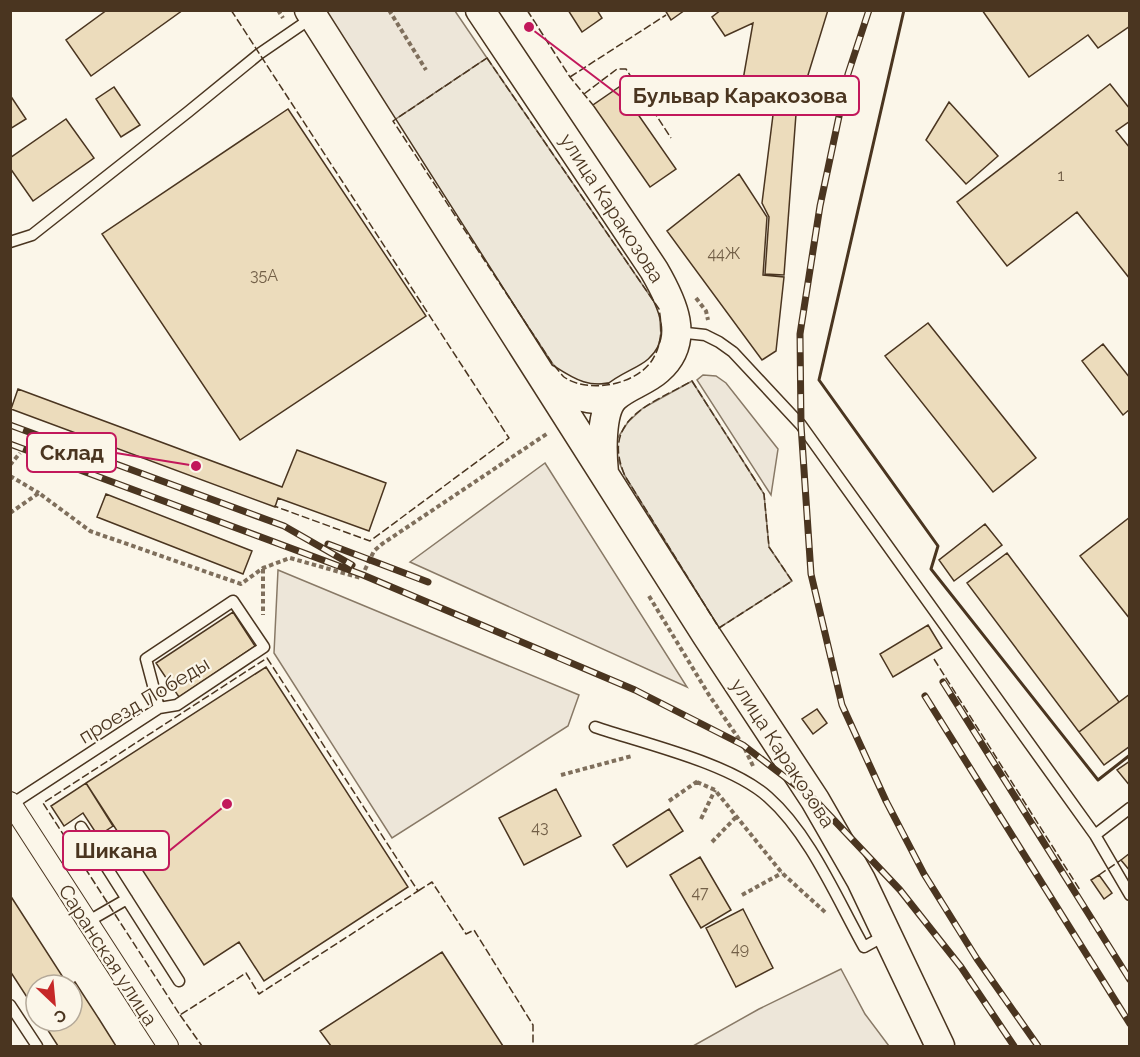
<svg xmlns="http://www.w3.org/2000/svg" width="1140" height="1057" viewBox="0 0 1140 1057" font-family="Raleway,sans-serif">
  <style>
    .green { fill: #ede6d9; stroke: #887966; stroke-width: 1.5 }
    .parking { fill: #ede7d9; stroke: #887966; stroke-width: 1.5 }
    .building { fill: #ecdcbc; stroke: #4a3520; stroke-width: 1.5 }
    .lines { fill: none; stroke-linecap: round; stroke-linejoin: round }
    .service-casing { stroke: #4a3520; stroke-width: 13 }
    .minor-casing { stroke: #4a3520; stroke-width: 22 }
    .secondary-casing { stroke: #4a3520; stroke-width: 31 }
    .path { stroke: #7f6f5c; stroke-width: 4; stroke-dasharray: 4.5 3; stroke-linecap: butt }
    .service { stroke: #fbf6e9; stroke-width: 10 }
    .minor { stroke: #fbf6e9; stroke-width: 20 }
    .secondary { stroke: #fbf6e9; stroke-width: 28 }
    .rail-casing { stroke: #4a3520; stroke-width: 7 }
    .rail { stroke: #fbf6e9; stroke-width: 4.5; stroke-dasharray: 14; stroke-linecap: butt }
    .fence { stroke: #4a3520; stroke-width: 1.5; stroke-dasharray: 8 3; stroke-linecap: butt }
    .wall { stroke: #4a3520; stroke-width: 3 }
    .labels { text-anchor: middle; stroke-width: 4.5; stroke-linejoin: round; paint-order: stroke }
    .number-label { font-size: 16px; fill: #725f47 }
    .street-label { font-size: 20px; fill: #4a3520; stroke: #fbf6e9 }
    .leader { fill: none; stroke: #c2185b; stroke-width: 2 }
    .callout-dot { fill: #c2185b; stroke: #fbf6e9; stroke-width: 2 }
    .callout { fill: #fbf6e9; stroke: #c2185b; stroke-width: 2 }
    .callout-label { font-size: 21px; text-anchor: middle; font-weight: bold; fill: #4a3520 }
  </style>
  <rect width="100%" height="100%" fill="#fbf6e9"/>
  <path class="green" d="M321 11H455L487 58 393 121Z
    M703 375 716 376 726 383 778 449 771 495 697 380Z
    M545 463 687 687 410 562Z
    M278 570 579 695 568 726 392 838 274 653Z
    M841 969 865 1014 889 1046H693L759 1009Z"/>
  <path class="parking" d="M487 58 659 309 661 336 655 357 625 381 591 385 564 377 552 363 393 121Z
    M692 381 764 494 769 547 792 581 719 628 625 476 617 457V439L628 422 643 408Z"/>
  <path class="building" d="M107 10H183L91 76 66 40Z
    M568 10H597L602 18 582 32Z
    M665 10H685L671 20Z
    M721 10H828L796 114 740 97 753 23 725 36 712 17Z
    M982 10H1130V26L1098 48 1088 35 1029 77Z
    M1110 84 1130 109V121L1116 131 1130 148V279L1077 212 1007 266 957 202Z
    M114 87 140 125 121 137 96 99Z
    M619 87 676 169 650 187 593 105Z
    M10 95 26 119 10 129Z
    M949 102 998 156 966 184 926 140Z
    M774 107 796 114 784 275 765 274 769 217 762 203Z
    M288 109 426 316 240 440 102 234Z
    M66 119 94 158 33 201 10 168V158Z
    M739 174 767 217 763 275 784 277 776 351 762 360 667 231Z
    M928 323 1036 458 993 492 885 356Z
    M1103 344 1130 378V409L1123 415 1082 361Z
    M18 389 282 487 297 450 386 483 369 531 278 498 275 507 11 409Z
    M106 494 252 551 243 574 97 517Z
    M1130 517V619L1080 556Z
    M985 524 1002 545 954 581 939 560Z
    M1007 553 1119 702 1079 732 967 583Z
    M233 612 255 646 179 697 156 663Z
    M928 625 942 648 893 677 880 654Z
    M266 667 408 887 264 981 239 942 204 965 86 783Z
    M1130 694V746L1104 765 1079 732Z
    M817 709 827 723 813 734 802 719Z
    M1130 761V786L1117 770Z
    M86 783 113 826 98 836 83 813 64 826 51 806Z
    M556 789 581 836 524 865 499 818Z
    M669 809 683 831 627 867 613 845Z
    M1130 853V871L1121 860Z
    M700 857 731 910 701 928 670 875Z
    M1099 875 1112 893 1104 899 1091 880Z
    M10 895 68 985H36L34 1008 10 971Z
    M743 909 773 968 736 987 706 928Z
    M442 952 503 1046H331L320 1031Z
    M75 982 99 1019 116 1046H58L42 1021H72L70 985Z"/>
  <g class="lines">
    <g class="service-casing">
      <path id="service" d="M10 242 32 235 188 112 259 54 313 17
        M677 332 705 335 719 342 733 352 801 425 1095 835 1130 895
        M595 727C645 744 730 763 768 797 810 834 837 899 864 947L886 935
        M12 804 159 708 177 705 264 647 233 601 146 659 159 708
        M81 827 179 981
        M1095 835 1130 808
        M87 922 127 899
        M10 1005 37 1046"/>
    </g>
    <g class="minor-casing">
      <path id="minor" d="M10 802 168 1046"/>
    </g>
    <g class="secondary-casing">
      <path id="secondary" d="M309 10 707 636 815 800 861 880 940 1046
        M480 10 654 270C672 301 692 340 658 370 646 381 627 386 615 397 600 411 602 454 604 473
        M547 379C570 394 587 403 615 397"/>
    </g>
    <path class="path" d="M278 10 283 18
      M389 10 426 70
      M696 298 706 311 708 320
      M10 465 20 453
      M10 476 39 493
      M10 513 39 493 90 531 241 584 263 568 290 558 361 578 374 551 382 544 548 433
      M263 569V615
      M649 596 709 695 743 745 753 766
      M561 775 632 756
      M697 782 715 790 782 873 826 913
      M669 801 698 781
      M701 819 715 790
      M712 842 737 816
      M742 895 782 873"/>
    <use href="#service" class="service"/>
    <use href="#minor" class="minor"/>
    <use href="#secondary" class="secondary"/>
    <g class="rail-casing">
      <path id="rail" d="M869 10 848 74 820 206 800 334 801 425 811 574 842 705 886 801 924 874 977 959 1038 1046
        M10 425 284 526 352 565
        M10 444 363 575 635 690 743 745 815 800 900 890 961 967 1014 1046
        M328 544 428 582
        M943 682 1130 980
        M925 696 1130 1024"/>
    </g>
    <use href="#rail" class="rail"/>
    <path class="fence" d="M231 10 509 438 370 541 274 506
      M527 10 570 77 593 105
      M487 58 659 309C662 325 662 341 655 355 642 384 590 395 564 377 560 373 556 367 552 363L393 121Z
      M570 77 666 15
      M584 94 617 69H626L671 138
      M692 381 764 494 769 547 792 581 719 628 625 476C600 419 651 404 692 381Z
      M267 658 418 891 259 994 246 973 180 1015 43 803Z
      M934 659 1080 890
      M1099 875 1121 860
      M418 891 432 882 466 934 474 930 533 1025V1046
      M180 1015 202 1046"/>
    <path class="wall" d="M904 10 819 380 938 546 931 569 1098 780 1130 755"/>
  </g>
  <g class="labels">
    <g class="number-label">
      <text x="1061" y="181">1</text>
      <text x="724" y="259">44Ж</text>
      <text x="264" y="281">35А</text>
      <text x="540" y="833">43</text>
      <text x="700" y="898">47</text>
      <text x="740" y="954">49</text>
    </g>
    <g class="street-label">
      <text transform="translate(612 208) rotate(57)" y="7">улица Каракозова</text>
      <text transform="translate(144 700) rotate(-31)" y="7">проезд Победы</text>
      <text transform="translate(783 753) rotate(57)" y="7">улица Каракозова</text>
      <text transform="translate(108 955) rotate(57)" y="7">Саранская улица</text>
    </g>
  </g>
  <path class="leader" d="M529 27L620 96M196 466L116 453M227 804L169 851"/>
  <g class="callout-dot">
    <circle cx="529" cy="27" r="6"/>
    <circle cx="196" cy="466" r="6"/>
    <circle cx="227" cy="804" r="6"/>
  </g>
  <g class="callout">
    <rect x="620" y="76" width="239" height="39" rx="6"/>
    <rect x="27" y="433" width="89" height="39" rx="6"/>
    <rect x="63" y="831" width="106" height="39" rx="6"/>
  </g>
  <g class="callout-label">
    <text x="740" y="103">Бульвар Каракозова</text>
    <text x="72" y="460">Склад</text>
    <text x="116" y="858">Шикана</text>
  </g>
  <rect width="1140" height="1057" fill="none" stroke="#4a3520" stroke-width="24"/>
  <g transform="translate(54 1003) rotate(154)"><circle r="28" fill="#fbf6e9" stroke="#b4a999" stroke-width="1.5"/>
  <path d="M0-4.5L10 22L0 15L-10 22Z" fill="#c62828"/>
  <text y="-9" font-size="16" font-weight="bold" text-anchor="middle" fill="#4a3520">С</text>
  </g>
</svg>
